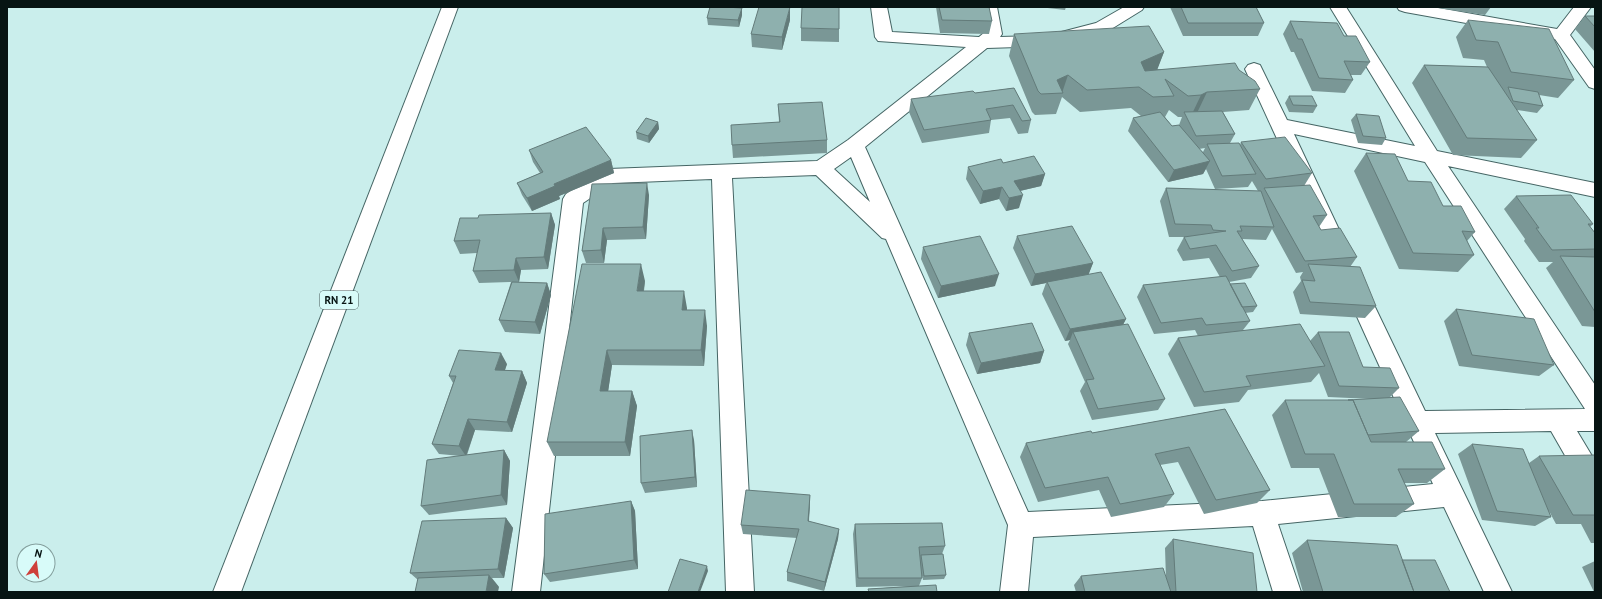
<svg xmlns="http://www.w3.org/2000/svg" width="1602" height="599" viewBox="0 0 1602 599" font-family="'PT Sans',sans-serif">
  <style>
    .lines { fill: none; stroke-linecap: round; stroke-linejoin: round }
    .minor-casing { stroke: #456564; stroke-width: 2 }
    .primary-casing { stroke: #456564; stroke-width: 2 }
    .minor { fill: #fff; fill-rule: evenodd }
    .primary { fill: #fff; fill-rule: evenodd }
    .wall { fill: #7a9796; fill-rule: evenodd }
    .shaded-wall { fill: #637b7a }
    .building { fill: #8eb0ae; stroke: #637b7a }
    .labels { text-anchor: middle; stroke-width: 3; stroke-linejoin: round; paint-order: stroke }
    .shield { fill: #d8fbf9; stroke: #465958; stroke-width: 1 }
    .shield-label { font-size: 11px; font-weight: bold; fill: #071413 }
  </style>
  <rect width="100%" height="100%" fill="#caeeec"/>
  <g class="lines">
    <g class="minor-casing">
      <path id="minor" d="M871 7H887L892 32 979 37 985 32 981 7H997L1002 34 1000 37 1046 36 1096 23 1124 7H1144L1142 10 1108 31 1046 46 987 48 865 147 1028 512 1262 501 1433 484 1344 288 1347 282 1355 279 1363 282 1425 411 1585 409 1425 162 1294 134 1351 255 1347 261 1340 263 1333 261 1245 69 1248 65 1254 63 1260 65 1287 120 1415 146 1330 7H1346L1437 151 1595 183V197L1448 166 1595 385V431H1577L1595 461V496L1586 492 1551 431 1435 433 1512 592H1484L1444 507 1278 524 1301 592H1273L1253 526 1033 537 1028 592H1000L1008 525 886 239 882 238 816 175 732 178 754 592H726L712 179 613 183 583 203 540 592H512L563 199 566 194 602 171 609 169 817 161 848 140 966 47 878 41 875 37ZM851 157 870 202 834 169Z
        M1397 7H1433L1557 29 1574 7H1591L1570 35 1595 70V89L1589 87 1555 39 1405 12 1399 10Z"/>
    </g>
    <g class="primary-casing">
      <path id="primary" d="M442 7H458L241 592H213Z"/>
    </g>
    <use href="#minor" class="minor"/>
    <use href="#primary" class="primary"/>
  </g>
  <path class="wall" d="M936 7H989L992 21 989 34 940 33Z
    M1039 7H1066L1065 10Z
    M1170 7H1256L1264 23 1258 36H1183Z
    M1431 7H1491L1485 15Z
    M742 8V15L739 27 708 25 707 18Z
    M1585 16H1595V52L1575 29Z
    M790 20 782 50 752 47 751 34Z
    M1468 20 1574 80 1558 98 1539 95 1543 106 1537 113 1517 110 1537 140 1521 158 1453 155 1412 83 1424 65 1487 67 1484 60 1463 58 1456 37Z
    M1290 21 1344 36 1370 62 1361 75H1351L1353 80 1345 93 1312 91 1294 52H1291L1283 34Z
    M801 28 839 29V42L801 41Z
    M1014 34 1164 52 1157 69 1239 70 1260 89 1249 110 1223 112 1235 134 1230 143 1240 145 1241 142 1312 173 1304 186 1327 215 1319 227 1321 230 1357 257 1350 267 1376 306 1365 318 1300 314 1293 292 1301 281 1300 277 1303 272 1296 273 1272 229 1266 240 1242 239 1259 266 1251 278 1229 282 1230 284 1257 306 1253 312 1245 313 1250 321 1243 330 1310 341 1318 332 1363 367 1399 388 1389 398 1419 431 1406 442H1401L1445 469 1427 483H1404L1414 504 1396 517H1338L1319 468H1291L1272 415 1285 400H1348L1372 399 1328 397 1319 373 1311 382 1248 390 1239 402 1194 407 1168 354 1178 338 1198 336 1195 330 1154 334 1137 297 1143 285 1220 277 1209 258 1183 261 1177 250 1184 237H1186H1169L1160 201 1166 188 1258 191 1252 181 1248 187 1215 189 1206 169 1203 174 1168 182 1128 131 1133 118 1141 116 1131 108 1080 112 1062 97 1056 114 1035 115 1032 112 1009 56ZM1169 110 1178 117H1182L1179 125 1172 126 1165 117ZM1205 148 1203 152 1199 149Z
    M1014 88 1031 120 1028 133 1018 134 1010 118 991 120 989 133 922 143 909 112 911 99 975 93Z
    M1289 96 1317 106 1313 113 1289 112 1285 103Z
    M778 104 827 140V153L733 158 732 145 779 122Z
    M1356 114 1386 138 1382 145 1358 143 1351 120Z
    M658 122 659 129 649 143 637 139 636 132Z
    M529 150 611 160 614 173 559 196 560 199 532 211 522 195 517 183 540 173 533 162Z
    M1366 153 1408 181 1443 206 1475 232 1467 241 1474 255 1458 272 1399 269 1354 171Z
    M1003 163 1045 174 1041 186 1020 191 1019 208 1006 211 999 199 980 204 966 179 968 167Z
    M592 184 649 195 646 239 607 240 604 263H586L582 251Z
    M1516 196 1593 224 1590 227 1595 233V327L1582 326 1546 268 1553 262H1539L1524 241 1525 239 1504 209Z
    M551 213 555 225 548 269 521 270 519 282 547 283 551 295 540 334 505 332 499 320 511 282 479 283 473 271 477 253 460 254 454 241 478 218Z
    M1017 236 1093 263 1088 275 1126 319 1123 324 1165 399 1158 410 1092 420 1080 391 1085 382 1068 344 1070 340 1065 341 1042 294 1046 283 1031 286 1013 248Z
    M923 247 995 286 938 298 921 259Z
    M645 281 644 291 687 308V310L707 326 704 366 612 365 608 391H632L637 406 630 456H554L547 442Z
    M1456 309 1554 365 1539 376 1459 366 1444 321Z
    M969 333 1044 351 1040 363 977 374 966 345Z
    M507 364 505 370 522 371 527 383 512 432 475 430 467 455 504 450 510 461 507 505 429 515 421 506 461 456 439 454 432 444 453 383 449 376Z
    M1225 409 1270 490 1257 503 1204 514 1178 462 1160 465 1174 494 1164 507 1111 517 1099 490 1038 502 1020 457 1026 443 1092 433Z
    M694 440 697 487 645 493 641 483Z
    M1472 444 1529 463 1539 456H1595V543H1591L1581 524H1556L1549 511 1551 517 1535 526 1482 520 1458 454Z
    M810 495 809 522 839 529 838 539 824 591 787 581V572L797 538 743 534 741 525Z
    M631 501 635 511 638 569 550 582 544 574Z
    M506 518 513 528 504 578H492L499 587 418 580 410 573Z
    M855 524 945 546 942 554 946 575 944 579 923 580 921 571 922 578 919 586 937 592H868V589L911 586 856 587 853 534Z
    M1173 539 1257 592H1076L1074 585 1081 576 1166 579 1165 548Z
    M1307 540 1402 560 1450 592H1303L1292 553Z
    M1595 561V592H1594L1582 567Z"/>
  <path class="shaded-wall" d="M790 7V20L782 50V37Z
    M742 8V15L739 27 738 20Z
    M1164 52 1156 73 1133 83 1141 62Z
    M1068 75 1062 93 1057 80Z
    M1207 92 1197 113 1191 116 1201 95Z
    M658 122 659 129 649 143 648 136Z
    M611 160 614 173 559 196 560 199 532 211 527 198 554 184Z
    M1210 161 1203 174 1168 182 1174 170Z
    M1045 174 1041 186 1010 193 1014 181Z
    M647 183 649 195 646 239 643 227Z
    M1002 187 999 199 980 204 983 191Z
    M1023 195 1019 208 1006 211 1009 198Z
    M551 213 555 225 548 269 544 257Z
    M603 228 607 240 604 263 601 250Z
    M516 258 521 270 519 282 514 270Z
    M1093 263 1088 276 1047 282 1046 283 1031 286 1035 274Z
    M641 264 645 281 641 308 637 291Z
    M999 274 995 286 938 298 941 286Z
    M547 283 551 295 540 334 535 322Z
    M684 291 687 308 685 326 682 310Z
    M705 310 707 326 704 366 701 350Z
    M1126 319 1120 331 1073 332 1070 340 1065 341 1070 329Z
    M607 350 612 365 606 406 600 391Z
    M1044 351 1040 363 977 374 981 363Z
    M501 353 507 364 501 381 495 370Z
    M522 371 527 383 512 432 507 422Z
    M632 391 637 406 630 456 625 442Z
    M468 419 475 430 466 456 459 446Z
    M692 430 694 440 697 487 695 477Z
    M504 450 510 461 507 505 501 495Z
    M810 495V504L808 531V521Z
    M631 501 635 511 638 569 634 560Z
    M506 518 513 528 504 578 498 569Z
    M839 529 838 539 824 591 825 582Z
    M707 566 708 571 700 592H698Z
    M489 575 499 587 498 592H486Z"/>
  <path class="building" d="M710 7H725L742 8 738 20 707 18Z
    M759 7H790L782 37 751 34Z
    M802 7H839V29L801 28Z
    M939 7H989L992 21 942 20Z
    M1181 7H1256L1264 23H1188Z
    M1585 16H1595V27Z
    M1468 20 1549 29 1574 80 1511 72 1498 42 1476 40Z
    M1290 21 1337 23 1344 36H1356L1370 62 1344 61 1353 80 1319 78 1302 39H1298Z
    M1149 26 1164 52 1141 62 1145 71 1235 63 1239 70 1255 81 1260 89 1207 92 1201 95 1188 96 1165 79 1174 96 1153 97 1139 87 1087 90 1068 75 1057 80 1063 93 1041 94 1038 91 1014 34Z
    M1424 65 1488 67 1537 140 1467 138Z
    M1508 87 1538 92 1543 106 1513 101Z
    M1014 88 1031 120 1022 121 1013 105 986 109 991 120 924 130 911 99 973 91 975 93Z
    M1289 96H1312L1317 106 1293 105Z
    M822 102 827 140 732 145 731 125 780 122 778 104Z
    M1222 111 1235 134 1196 136 1184 112Z
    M1160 112 1172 126 1179 125 1210 161 1174 170 1133 118Z
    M1356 114 1379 116 1386 138 1363 136Z
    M646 118 658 122 648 136 636 132Z
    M586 127 611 160 554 184 555 186 527 198 517 183 543 172 529 150Z
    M1285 137 1312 173 1266 179 1241 142Z
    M1239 143 1256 174 1222 176 1207 144Z
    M1366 153 1395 154 1408 181 1431 182 1443 206H1461L1475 232 1462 231 1474 255 1413 253Z
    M1034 156 1045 174 1014 181 1023 195 1009 198 1002 187 983 191 968 167 1001 159 1003 163Z
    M647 183 643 227 603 228 601 250 582 251 592 184Z
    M1310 185 1327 215 1313 216 1321 230 1340 228 1357 257 1305 261 1264 188Z
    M1166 188 1261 191 1274 227 1240 226 1242 231H1237L1259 266 1232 271 1216 245 1190 249 1184 237 1226 231 1213 230 1211 225 1175 224Z
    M1571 195 1593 224H1588L1595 233V249L1552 250 1536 228H1539L1516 196Z
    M551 213 544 257 516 258 514 270 473 271 480 240 454 241 460 218H478L479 215Z
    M1072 226 1093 263 1035 274 1017 236Z
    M980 236 999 274 941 286 923 247Z
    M1560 256 1595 257V312Z
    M582 264H641L637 291H684L682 310H705L701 350H607L600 391H632L625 442H547Z
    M1308 264 1360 267 1376 306 1310 302 1302 280 1315 281Z
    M1101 272 1126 319 1070 329 1047 282Z
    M1226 276 1250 321 1206 325 1202 318 1161 323 1143 285Z
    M512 282 547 283 535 322 499 320Z
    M1245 283 1257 306 1242 307 1230 284Z
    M1456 309 1534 319 1554 365 1472 355Z
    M1032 323 1044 351 981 363 969 333Z
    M1128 324 1165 399 1098 409 1086 380 1094 379 1073 332Z
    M1300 324 1325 366 1246 376 1251 386 1204 392 1178 338Z
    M1318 332H1349L1363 367 1390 368 1399 388 1339 386Z
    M459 350 501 353 495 370 522 371 507 422 468 419 459 446 432 444 456 376H449Z
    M1400 397 1419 431 1368 435 1353 400H1348Z
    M1285 400H1353L1371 442H1432L1445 469H1398L1414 504H1354L1334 454H1305Z
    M1225 409 1270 490 1216 500 1189 447 1155 454 1174 494 1120 504 1108 477 1045 488 1026 443 1091 431 1092 433Z
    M692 430 695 477 641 483 640 436Z
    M1472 444 1523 449 1551 517 1497 511Z
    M504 450 501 495 421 506 427 460Z
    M1594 455 1595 456V515H1573L1539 456Z
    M746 490 810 495 808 521 839 529 825 582 787 572 799 529 741 525Z
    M631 501 634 560 544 574 545 514Z
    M506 518 498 569 410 573 422 521Z
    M942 523 945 546 919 547 922 578H858L855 524Z
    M1173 539 1253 553 1257 592H1176Z
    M1307 540 1397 545 1414 592H1323Z
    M943 554 946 575 924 576 921 555Z
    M680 559 707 566 698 592H668Z
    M1402 560H1435L1450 592H1414Z
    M1163 568 1171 592H1085L1081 576Z
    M489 575 486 592H415L418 578Z
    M936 585 937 592H869L868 589Z"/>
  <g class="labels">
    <rect class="shield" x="320" y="291" width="38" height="18" rx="3"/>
    <g class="shield-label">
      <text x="339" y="304">RN 21</text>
    </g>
  </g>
  <rect width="1602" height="599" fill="none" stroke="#071413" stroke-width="16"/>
  <g transform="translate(36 563) rotate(14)"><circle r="19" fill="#d8fbf9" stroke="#849f9d"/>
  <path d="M0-3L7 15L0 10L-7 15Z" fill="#ce403b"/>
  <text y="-6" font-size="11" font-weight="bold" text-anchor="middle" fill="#071413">N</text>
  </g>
</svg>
